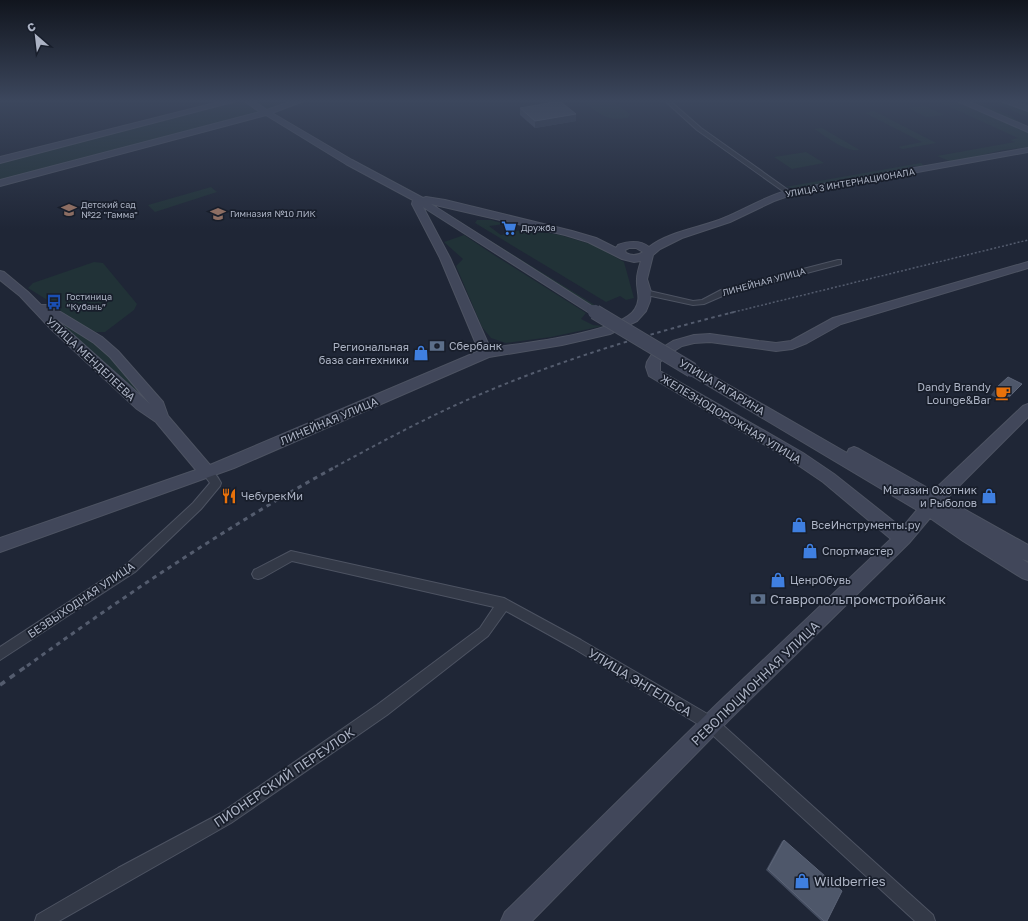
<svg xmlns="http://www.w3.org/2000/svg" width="1028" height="921" viewBox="0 0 1028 921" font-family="'Golos Text',sans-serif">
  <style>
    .green { fill: #213237 }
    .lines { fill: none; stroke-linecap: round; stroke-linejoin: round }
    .street-casing { stroke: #4d5362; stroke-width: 2 }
    .secondary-casing { stroke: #4d5362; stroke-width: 2 }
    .street { fill: #333947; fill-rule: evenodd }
    .secondary { fill: #41475a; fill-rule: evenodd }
    .rail-far3 { stroke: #545c6e; stroke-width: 1.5; stroke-dasharray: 2 2; stroke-linecap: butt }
    .rail-far2 { stroke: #545c6e; stroke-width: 2; stroke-dasharray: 3.5 3.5; stroke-linecap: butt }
    .rail-far1 { stroke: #545c6e; stroke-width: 3; stroke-dasharray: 4.5 4.5; stroke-linecap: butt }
    .rail { stroke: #545c6e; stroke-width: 3.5; stroke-dasharray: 6 6; stroke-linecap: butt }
    .secondary-bridge-far1-casing { stroke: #4d5362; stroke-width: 12; stroke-linecap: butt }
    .secondary-bridge-casing { stroke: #4d5362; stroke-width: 16; stroke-linecap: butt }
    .secondary-bridge-far1 { stroke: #41475a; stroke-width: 10 }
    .secondary-bridge { stroke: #41475a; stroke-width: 14 }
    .wall { fill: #434c5f }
    .shaded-wall { fill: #30384a }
    .building { fill: #4e576a; stroke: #5d6578 }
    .labels { text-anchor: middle; stroke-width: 3.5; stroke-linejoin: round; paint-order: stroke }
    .far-street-label { font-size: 9px; fill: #acb3c4; stroke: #181e2b }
    .far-poi-label { font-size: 9px; fill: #acb3c4; stroke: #181e2b; text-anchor: start }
    .poi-label { font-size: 11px; fill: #acb3c4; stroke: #181e2b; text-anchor: start }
    .street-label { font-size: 11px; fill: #acb3c4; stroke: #181e2b }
    .near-poi-label { font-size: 13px; fill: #acb3c4; stroke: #181e2b; text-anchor: start }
    .near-street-label { font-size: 13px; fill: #acb3c4; stroke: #181e2b }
  </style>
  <rect width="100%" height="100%" fill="#1f2636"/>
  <path class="green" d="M237 100H303L0 183V160Z
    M610 100 630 114 628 118C605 121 600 114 583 101Z
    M935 100H957L1028 131V147L1003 150 952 162 937 156 1015 142 1010 140 1018 138Z
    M963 100H975L1013 117H1011L1028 126V128Z
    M994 102H1000L1028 110V116L1022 115Z
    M925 106 944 115 926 117 908 108Z
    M874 111 936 143 903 149 898 147 922 142 865 113Z
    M822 128 858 149 859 150C844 152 826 136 814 129Z
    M806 152 824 163 792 169 774 157Z
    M921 163 924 166 923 167 914 166 908 167 910 169 795 188 785 187Z
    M211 187 217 192 155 212 148 205Z
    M477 220H491L505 224 489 226 501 235 525 229 560 235 594 245 624 262 634 298 626 300 620 296 606 302 475 223Z
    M477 233 494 243 598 307 595 308 476 234Z
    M464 235 494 255 586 313 581 319 593 325 603 326 551 337 506 343 491 338 482 327 456 266 463 259 444 242Z
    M94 262 103 263 137 304 134 310 109 329 105 332H96L65 316 57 306 28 288 33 283Z
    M63 323 100 346 150 402 149 403 61 324Z"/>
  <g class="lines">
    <g class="street-casing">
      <path id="street" d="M664 100H669L701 128 791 192V194H787L697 130Z
        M838 260H841V264L727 294 704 304 693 305 642 294 641 292 645 290 693 301 702 300 721 290Z
        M207 468C213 470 218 477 221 483L220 486 201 509 135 572 0 660V647L127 564 193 503 210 483 202 472 203 469Z
        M291 551 504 598 581 640 716 719 933 915 935 921H915L706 729 573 648 506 611 488 636 387 715 231 823 59 921H35L37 915 118 868 221 813 377 705 480 628 494 607 292 561 262 578 258 579 254 578 252 574 254 570Z"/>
    </g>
    <g class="secondary-casing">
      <path id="secondary" d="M227 100H240L0 163V157Z
        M243 100H252L267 110 295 100H306L272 113 352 160 423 198 426 197 445 200 572 231 596 238 616 248 618 245C629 241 640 240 649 247 670 231 700 228 724 218 746 209 766 196 789 190L1028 148V152L791 195 774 201 730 222 682 238 660 249 653 255 647 279 651 292 650 301 646 311 637 321 610 334 562 345 489 357 234 468 0 552V538L196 470 156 422 137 409 51 329 20 296 0 280V271L4 272 28 292 41 305H49L102 337 118 351 163 402 168 416 210 465 479 351 440 258 412 204 413 200 346 164 266 115 0 186V180L260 112ZM431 204 565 235 588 242 622 259 634 262 641 261C639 267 637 273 637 279 636 291 642 297 635 309 621 333 519 344 490 348L450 258 423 207 588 312H596L598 310ZM629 248H636L643 252C637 256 632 256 626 253L625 250ZM53 317 94 343 110 357 150 404Z
        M955 100H965L1028 127V132Z
        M998 100H1009L1028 107V111Z
        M1028 262V268L841 324 807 343 792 349 776 351 710 342 694 343 682 346 666 356 660 362V371L803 453 834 474 902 528 917 510 687 373 685 370 687 367 692 366 697 367 847 453 849 449 854 447 859 449 933 491 1023 406 1028 404V417L946 499 1028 545V561L1022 559 1028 563V580L1022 578 963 541 930 518 909 543 730 719 532 921H501L505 912 716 705 891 539 823 482 792 461 649 376 646 367 647 362 652 354 673 341 694 335 710 334 759 341 776 343 791 341 833 318Z"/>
    </g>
    <use href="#street" class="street"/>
    <use href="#secondary" class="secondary"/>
    <path class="rail-far3" d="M1012 100 1028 105
      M730 313 1028 240"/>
    <path class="rail-far2" d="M335 467C383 441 431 415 481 394 563 359 648 334 734 312"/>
    <path class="rail-far1" d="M27 666C127 594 229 525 337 466"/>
    <path class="rail" d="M0 685 28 665"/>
    <g class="secondary-bridge-far1-casing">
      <path id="secondary-bridge-far1" d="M592 310 597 313"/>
    </g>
    <g class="secondary-bridge-casing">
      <path id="secondary-bridge" d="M595 312 692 370"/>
    </g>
    <use href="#secondary-bridge-far1" class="secondary-bridge-far1"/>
    <use href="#secondary-bridge" class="secondary-bridge"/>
  </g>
  <path class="wall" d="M520 108 576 114V121L535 128 520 115Z
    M1022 384 1005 402 991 395 996 388Z
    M784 840 827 921H821L766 870 782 841Z"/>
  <path class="shaded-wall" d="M576 114V121L535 128V121Z"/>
  <path class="building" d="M560 101 576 114 535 121 520 108Z
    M1008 377 1022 384 1010 396 996 388Z
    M784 840 842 891 827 921H824L768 869Z"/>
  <linearGradient id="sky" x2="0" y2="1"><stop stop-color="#11151e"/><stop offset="0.44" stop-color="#3c475d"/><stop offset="1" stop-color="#3c475d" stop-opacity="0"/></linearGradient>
  <rect width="1028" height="229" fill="url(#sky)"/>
  <defs>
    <g id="school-bare" transform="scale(1.2)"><path d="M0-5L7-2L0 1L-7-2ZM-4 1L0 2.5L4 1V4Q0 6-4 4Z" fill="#8d6e63" stroke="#181e2b" stroke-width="2.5" paint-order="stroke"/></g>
    <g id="supermarket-bare" transform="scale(1.2)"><path d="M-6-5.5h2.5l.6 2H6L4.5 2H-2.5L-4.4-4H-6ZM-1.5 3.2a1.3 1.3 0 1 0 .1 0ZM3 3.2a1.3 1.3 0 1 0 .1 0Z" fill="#3f7fe0" stroke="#181e2b" stroke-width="2.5" paint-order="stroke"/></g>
    <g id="bus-bare" transform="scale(1.2)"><path d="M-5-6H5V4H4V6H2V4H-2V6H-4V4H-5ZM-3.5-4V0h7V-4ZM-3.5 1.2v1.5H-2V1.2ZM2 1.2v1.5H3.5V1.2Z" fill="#1a4fb4" stroke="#181e2b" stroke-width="2.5" paint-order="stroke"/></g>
    <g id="bank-bare" transform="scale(1.2)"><path d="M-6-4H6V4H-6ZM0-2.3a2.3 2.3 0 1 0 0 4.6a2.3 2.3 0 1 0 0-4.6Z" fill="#5c6f8a" stroke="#181e2b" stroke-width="2.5" paint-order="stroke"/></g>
    <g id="shop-bare" transform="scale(1.2)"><path d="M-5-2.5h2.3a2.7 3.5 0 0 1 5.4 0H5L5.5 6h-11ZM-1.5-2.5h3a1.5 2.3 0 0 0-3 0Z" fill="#3f7fe0" stroke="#181e2b" stroke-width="2.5" paint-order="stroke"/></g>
    <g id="cafe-bare" transform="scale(1.2)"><path d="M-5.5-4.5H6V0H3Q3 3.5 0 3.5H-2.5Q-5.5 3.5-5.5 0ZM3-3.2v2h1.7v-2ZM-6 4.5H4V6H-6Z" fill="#e8710a" stroke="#181e2b" stroke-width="2.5" paint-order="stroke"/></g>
    <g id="restaurant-bare" transform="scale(1.2)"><path d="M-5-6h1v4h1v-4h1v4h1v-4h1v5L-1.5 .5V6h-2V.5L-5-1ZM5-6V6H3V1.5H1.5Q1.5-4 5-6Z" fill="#e8710a" stroke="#181e2b" stroke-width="2.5" paint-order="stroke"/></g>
  </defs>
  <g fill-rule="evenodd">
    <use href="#school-bare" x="69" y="210"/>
    <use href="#school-bare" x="218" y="214"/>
    <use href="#supermarket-bare" x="509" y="228"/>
    <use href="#bus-bare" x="54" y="302"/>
    <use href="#bank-bare" x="437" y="346"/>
    <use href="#shop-bare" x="421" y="353"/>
    <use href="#cafe-bare" x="1003" y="393"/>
    <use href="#restaurant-bare" x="229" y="496"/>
    <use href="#shop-bare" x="989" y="496"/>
    <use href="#shop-bare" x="799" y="525"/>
    <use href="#shop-bare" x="810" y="551"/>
    <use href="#shop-bare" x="778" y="580"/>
    <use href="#bank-bare" x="758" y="599"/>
    <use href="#shop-bare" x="802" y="881"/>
  </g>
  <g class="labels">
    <g class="far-street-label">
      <text transform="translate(850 183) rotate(-10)" y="3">УЛИЦА 3 ИНТЕРНАЦИОНАЛА</text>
      <text transform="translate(764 282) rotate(-15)" y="3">ЛИНЕЙНАЯ УЛИЦА</text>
    </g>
    <g class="far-poi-label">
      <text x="81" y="208">Детский сад<tspan x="81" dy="10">№22 "Гамма"</tspan></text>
      <text x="230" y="217">Гимназия №10 ЛИК</text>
      <text x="521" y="231">Дружба</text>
      <text x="66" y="300">Гостиница<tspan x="66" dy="10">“Кубань”</tspan></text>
    </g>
    <g class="poi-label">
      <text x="449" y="350">Сбербанк</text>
      <text x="409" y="351" text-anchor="end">Региональная<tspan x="409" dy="13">база сантехники</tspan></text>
      <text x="991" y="391" text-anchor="end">Dandy Brandy<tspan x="991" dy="13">Lounge&amp;Bar</tspan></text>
      <text x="977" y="494" text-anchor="end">Магазин Охотник<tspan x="977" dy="13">и Рыболов</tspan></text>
      <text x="241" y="500">ЧебурекМи</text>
      <text x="811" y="529">ВсеИнструменты.ру</text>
      <text x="822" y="555">Спортмастер</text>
      <text x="790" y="584">ЦенрОбувь</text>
    </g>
    <g class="street-label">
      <text transform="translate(91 359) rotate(43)" y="4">УЛИЦА МЕНДЕЛЕЕВА</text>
      <text transform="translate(722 387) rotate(31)" y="4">УЛИЦА ГАГАРИНА</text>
      <text transform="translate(731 419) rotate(31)" y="4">ЖЕЛЕЗНОДОРОЖНАЯ УЛИЦА</text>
      <text transform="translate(329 421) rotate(-23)" y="4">ЛИНЕЙНАЯ УЛИЦА</text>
      <text transform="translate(81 600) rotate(-34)" y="4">БЕЗВЫХОДНАЯ УЛИЦА</text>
    </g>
    <g class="near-poi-label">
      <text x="770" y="604">Ставропольпромстройбанк</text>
      <text x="814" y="886">Wildberries</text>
    </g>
    <g class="near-street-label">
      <text transform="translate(640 682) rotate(31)" y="5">УЛИЦА ЭНГЕЛЬСА</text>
      <text transform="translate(755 683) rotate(-44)" y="5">РЕВОЛЮЦИОННАЯ УЛИЦА</text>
      <text transform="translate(284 777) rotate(-34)" y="5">ПИОНЕРСКИЙ ПЕРЕУЛОК</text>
    </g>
  </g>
  <g transform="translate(36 36) rotate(332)" stroke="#181e2b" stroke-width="3" paint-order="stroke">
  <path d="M0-3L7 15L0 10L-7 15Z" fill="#acb3c4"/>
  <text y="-6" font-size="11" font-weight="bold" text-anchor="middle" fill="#acb3c4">С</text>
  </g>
</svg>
